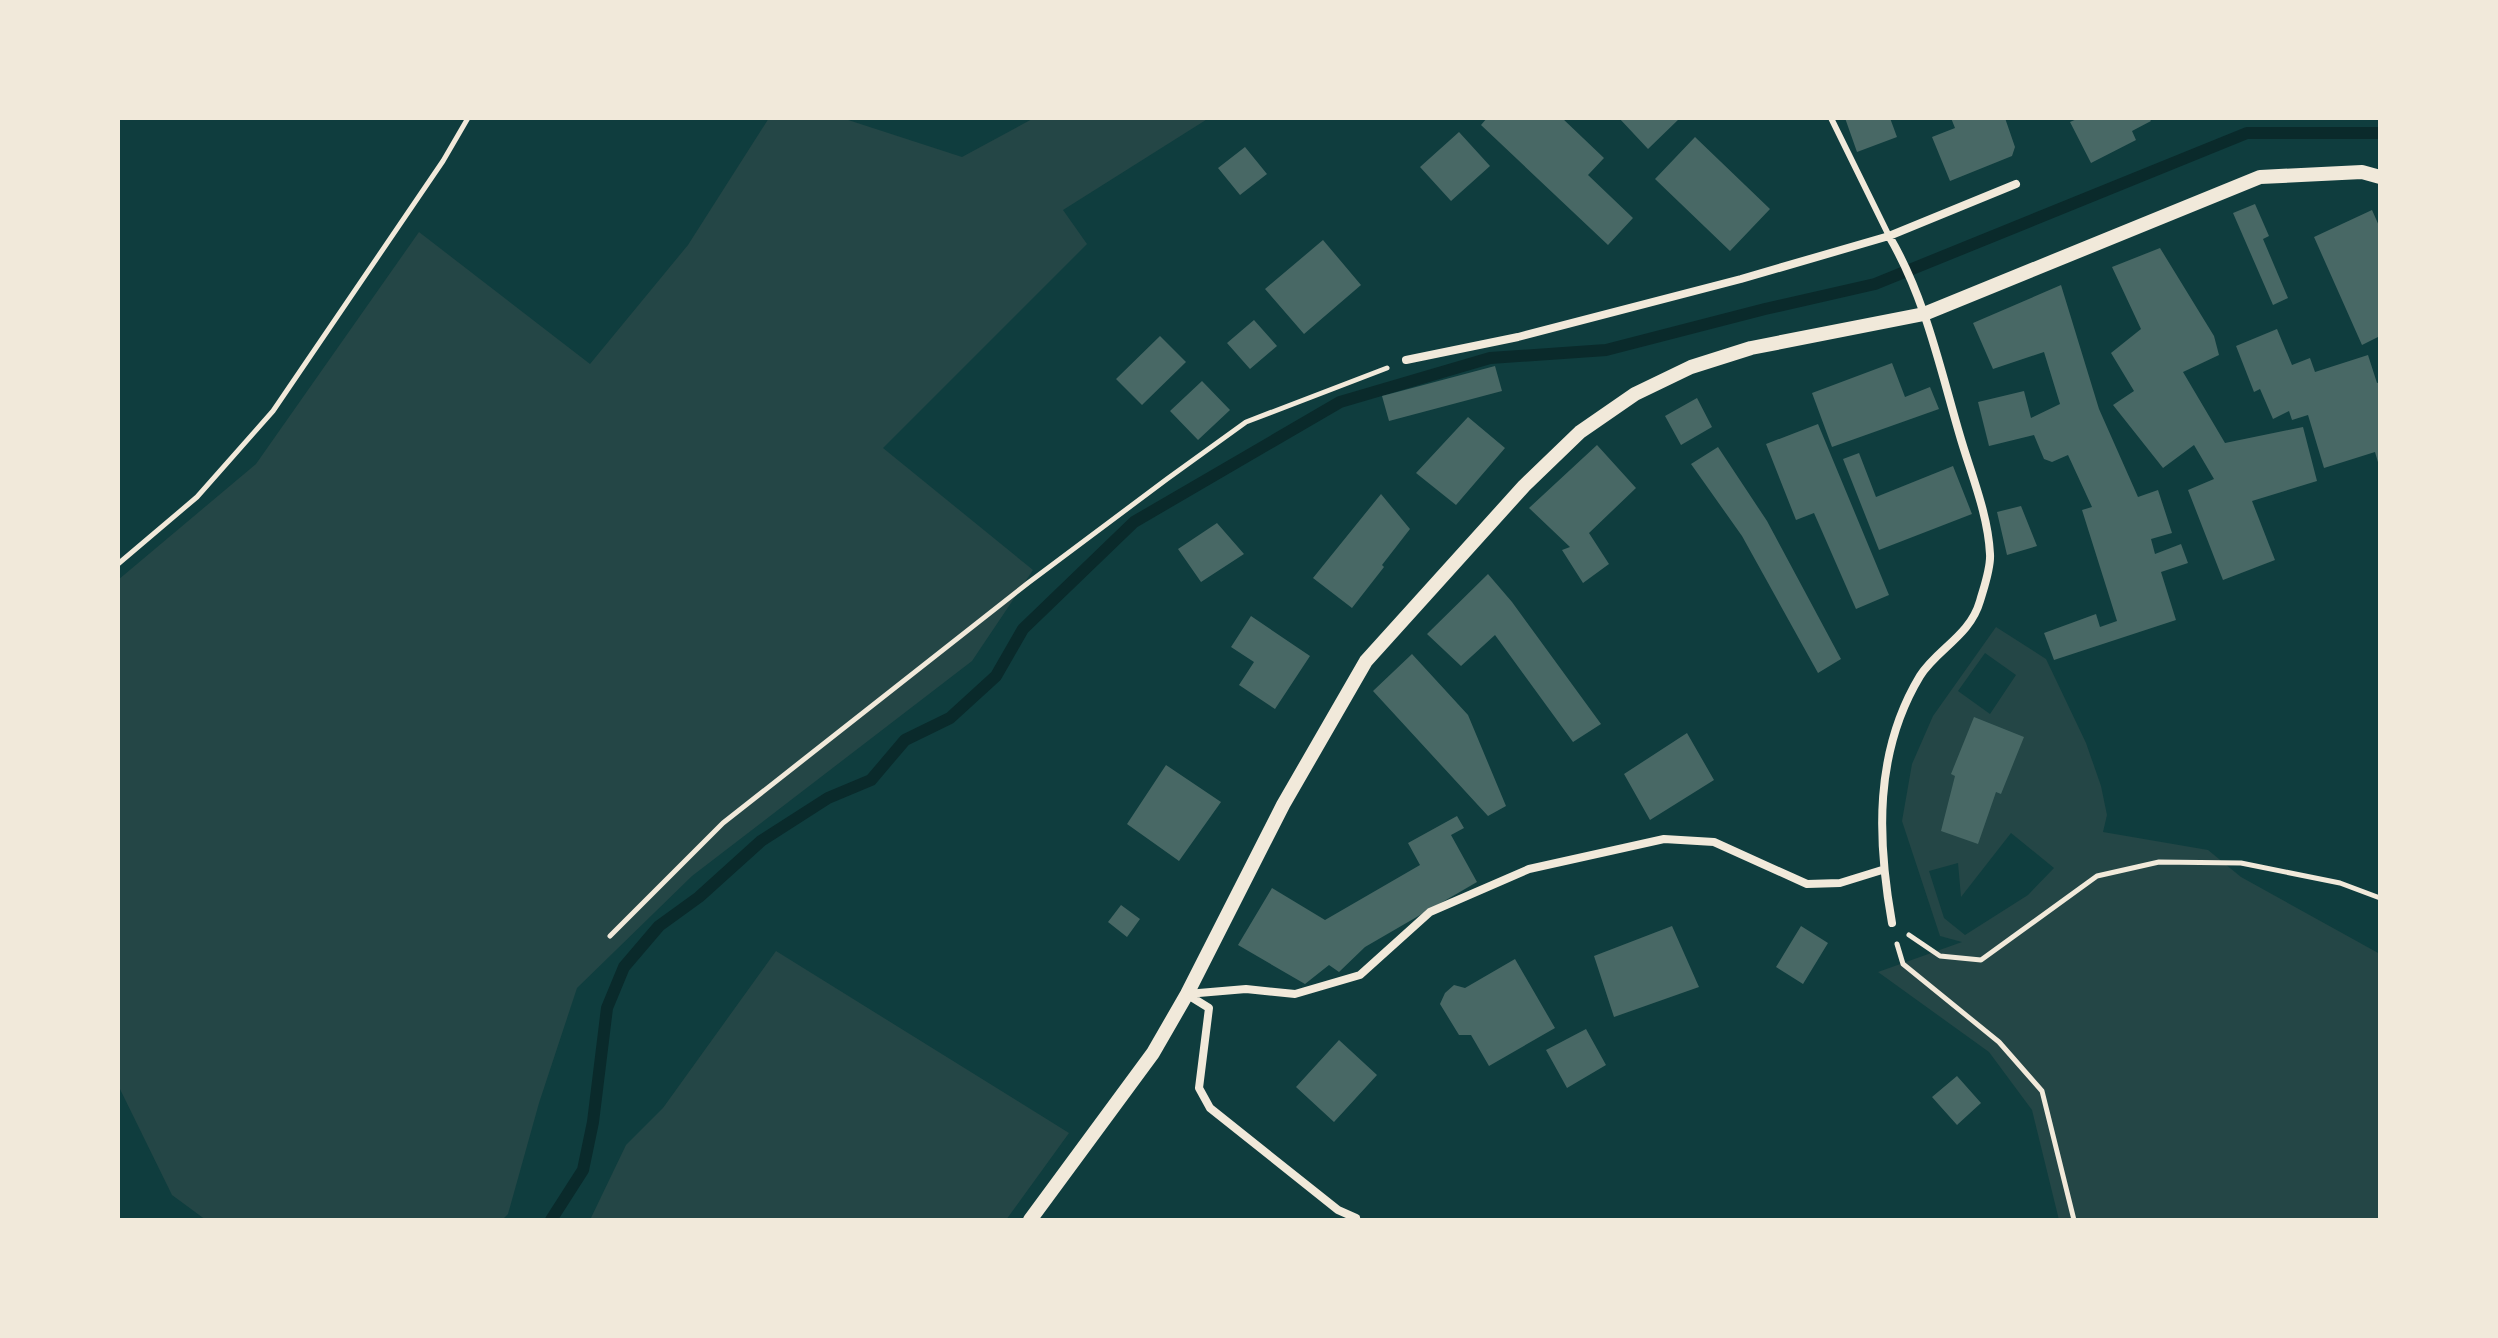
<svg xmlns="http://www.w3.org/2000/svg" width="2498" height="1338" viewBox="0 0 2498 1338" font-family="Karla,sans-serif">
  <style>
    .green { fill: #244646; fill-rule: evenodd }
    .lines { fill: none; stroke-linecap: round; stroke-linejoin: round }
    .stream { stroke: #0a2a2b; stroke-width: 12 }
    .building { fill: #486865 }
    .path { stroke: #f1e9da; stroke-width: 5 }
    .service { stroke: #f1e9da; stroke-width: 6 }
    .minor { stroke: #f1e9da; stroke-width: 8 }
    .tertiary { stroke: #f1e9da; stroke-width: 14 }
  </style>
  <rect width="100%" height="100%" fill="#0f3d3e"/>
  <path class="green" d="M769 118H842L962 157 1034 118H1209L1063 210 1087 244 883 448 1033 570 972 661 692 876 577 988 539 1103 508 1214 502 1220H206L172 1195 118 1085V580L256 464 419 232 590 364 688 245Z
    M1996 627 2046 659 2086 743 2101 786 2107 815 2103 832 2208 850 2241 877 2380 954V1220H2059L2032 1110 1989 1052 1878 972 1962 942 1940 936 1902 821 1912 764 1933 716ZM1985 653 2016 675 1990 714 1958 691ZM2011 833 2054 868 2028 895 1965 935 1944 918 1929 871 1958 863 1961 897Z
    M776 951 1069 1133 1006 1220H590L626 1145 663 1108Z"/>
  <g class="lines">
    <path class="stream" d="M551 1220 583 1170 593 1122 607 1008 624 967 659 926 699 897 761 841 828 798 871 780 905 740 950 718 996 676 1023 629 1134 522 1340 402 1490 358 1606 350 1765 309 1875 284 2247 133H2380"/>
  </g>
  <path class="building" d="M1487 118H1562L1604 158 1588 175 1633 218 1608 245 1481 125Z
    M1619 118H1680L1648 149Z
    M1845 118H1890L1897 137 1857 152Z
    M1951 118H2005L2015 147 2012 156 1950 181 1932 137 1955 128Z
    M2079 118H2149L2151 121 2132 131 2136 140 2091 163 2070 122Z
    M1459 132 1490 166 1451 201 1420 167Z
    M1695 137 1770 209 1730 251 1655 179Z
    M1245 147 1267 174 1240 195 1218 168Z
    M2255 204 2269 236 2263 239 2288 298 2273 305 2233 213Z
    M2372 210 2380 228V336L2362 345 2314 237Z
    M1323 240 1361 285 1304 334 1265 289Z
    M2160 248 2214 336 2219 355 2183 372 2225 443 2303 427 2317 481 2252 501 2275 560 2223 580 2188 490 2214 479 2194 445 2163 468 2113 405 2134 391 2111 353 2141 329 2112 267Z
    M2061 285 2099 409 2138 497 2158 490 2172 533 2151 539 2155 554 2181 544 2188 563 2161 572 2176 620 2054 660 2044 633 2096 614 2100 627 2117 621 2082 510 2092 507 2068 455 2052 462 2044 459 2034 435 1989 446 1978 402 2024 391 2031 418 2060 404 2044 352 1993 369 1973 323Z
    M1254 320 1277 346 1250 369 1227 343Z
    M2277 329 2292 365 2310 358 2315 372 2368 355 2377 383 2380 382V469L2375 452 2324 468 2308 415 2292 420 2289 411 2273 419 2260 389 2254 392 2236 346Z
    M1160 336 1186 362 1142 405 1116 379Z
    M1892 363 1905 397 1930 387 1939 409 1832 447 1812 393Z
    M1495 366 1502 391 1389 421 1382 396Z
    M1202 381 1230 410 1198 440 1170 411Z
    M1697 398 1712 427 1681 445 1665 416Z
    M1468 417 1505 448 1456 505 1416 473Z
    M1818 424 1889 595 1856 609 1814 513 1796 520 1766 444Z
    M1597 445 1636 488 1589 533 1609 564 1583 583 1562 550 1570 547 1529 508Z
    M1718 447 1767 521 1841 659 1818 673 1742 536 1691 464Z
    M1859 453 1876 497 1953 466 1972 514 1879 550 1843 459Z
    M1381 494 1410 529 1382 565 1384 567 1352 608 1313 578Z
    M2021 506 2037 546 2007 555 1997 512Z
    M1217 523 1244 554 1201 582 1178 549Z
    M1488 574 1512 602 1601 724 1573 742 1495 635 1461 666 1427 634Z
    M1251 616 1310 656 1275 709 1239 685 1254 662 1231 647Z
    M1412 654 1468 715 1506 806 1488 816 1373 691Z
    M1974 717 2024 737 2001 794 1996 792 1978 844 1941 831 1955 776 1951 774Z
    M1687 733 1714 780 1650 820 1624 774Z
    M1166 765 1221 802 1179 861 1127 824Z
    M1457 816 1464 828 1451 835 1477 882 1365 947 1339 972 1329 965 1305 984 1238 945 1272 888 1325 920 1420 865 1408 843Z
    M1121 905 1140 919 1127 937 1108 922Z
    M1672 926 1699 987 1614 1017 1594 956Z
    M1801 926 1828 943 1803 984 1776 967Z
    M1515 959 1555 1028 1489 1066 1471 1035H1459L1440 1004 1445 993 1454 985 1465 988Z
    M1586 1029 1606 1065 1567 1088 1546 1050Z
    M1339 1040 1377 1075 1334 1122 1296 1087Z
    M1957 1076 1981 1103 1957 1125 1932 1097Z"/>
  <g class="lines">
    <path class="path" d="M118 564 197 497 273 411 443 161 468 118
      M1909 935 1940 956 1981 960 2097 876 2159 862 2241 863 2340 883 2380 898
      M610 936 723 823 1028 583 1167 479 1246 422 1387 368
      M1897 944 1903 964 1999 1042 2042 1091 2074 1220"/>
    <path class="service" d="M1831 118 1889 236"/>
    <path class="minor" d="M1889 236C1925 297 1940 368 1960 436 1971 474 1988 514 1990 554 1991 568 1984 587 1980 601 1970 636 1937 649 1920 676 1874 752 1877 839 1892 923
      M1406 360 1518 337 1741 279 1889 236 2016 184
      M1187 994 1246 989 1295 994 1360 975 1430 912 1529 869 1664 839 1714 842 1807 884 1840 883 1882 870
      M1188 995 1209 1008 1199 1088 1210 1108 1338 1210 1356 1218"/>
    <path class="tertiary" d="M1030 1220 1153 1053 1187 994 1283 805 1366 661 1524 486 1580 432 1635 394 1691 367 1751 348 1924 314 2260 177 2362 172 2380 177"/>
  </g>
  <rect width="2498" height="1338" fill="none" stroke="#f1e9da" stroke-width="240"/>
</svg>
